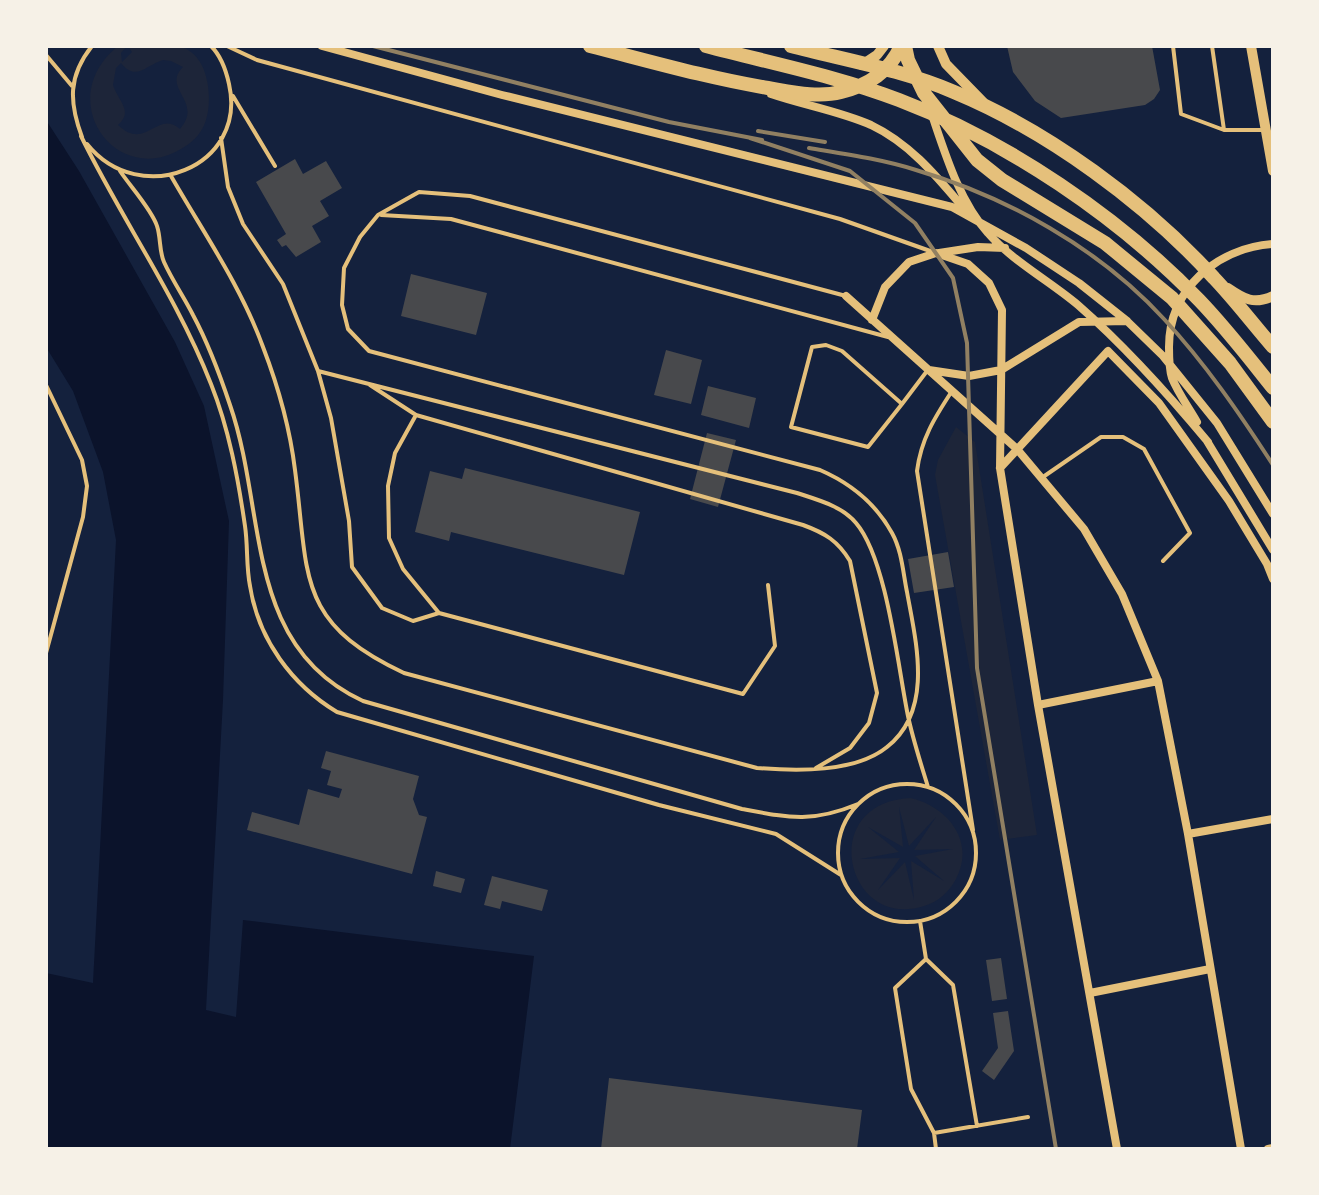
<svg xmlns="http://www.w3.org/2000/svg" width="1319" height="1195" viewBox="0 0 1319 1195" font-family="'IBM Plex Sans',sans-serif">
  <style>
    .green { fill: #1d2539; fill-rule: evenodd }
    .water { fill: #0b132b }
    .building { fill: #48494c }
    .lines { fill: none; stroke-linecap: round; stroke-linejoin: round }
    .service { stroke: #e5c07b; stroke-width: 4 }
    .minor { stroke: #e5c07b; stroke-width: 8 }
    .tertiary { stroke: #e5c07b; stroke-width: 10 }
    .primary { stroke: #e5c07b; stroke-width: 14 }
    .rail { stroke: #918062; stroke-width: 4 }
  </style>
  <rect width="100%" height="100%" fill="#14213d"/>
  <path class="green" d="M118 46H127L121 53 122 62 132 52 128 46C144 46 162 44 177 46 209 51 214 99 205 123 201 134 192 143 181 149 116 188 52 100 118 46ZM163 60 171 61 183 67C161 89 204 101 180 129 157 109 146 152 118 125 134 111 118 101 113 85L116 68 121 63C136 82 146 65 163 60Z
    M956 427 975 442 1037 835 1000 840 935 475 938 460Z
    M910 798C947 806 976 841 956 879 949 892 938 902 924 906 846 931 816 803 910 798ZM899 807 909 846 936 817 914 850 953 849 915 856 944 881 911 861 914 900 905 862 878 890 900 858 860 859 899 852 868 827 903 847Z"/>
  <path class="water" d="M46 120 79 171 175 342 204 406 229 521 223 700 206 1010 236 1017 243 920 534 956 510 1149H46V973L93 983 116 540 103 472 73 391 46 347Z"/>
  <path class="building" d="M1007 46H1152L1160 90 1154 99 1145 105 1061 118 1035 101 1013 72Z
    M295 159 303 174 326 161 342 188 320 201 329 216 312 226 321 242 296 257 286 245 282 247 277 240 286 234 256 182Z
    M411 274 487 293 476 335 401 316Z
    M666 350 702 360 691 404 654 395Z
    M708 386 756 398 749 428 701 415Z
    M707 433 736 440 718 507 690 499Z
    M465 468 640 512 624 575 451 532 449 541 415 532 430 471 462 479Z
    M948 552 954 587 914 593 908 559Z
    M326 751 419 776 413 799 419 815 427 817 412 874 247 830 252 812 299 825 308 789 339 798 342 789 327 785 331 771 321 768Z
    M436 871 465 879 461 893 433 886Z
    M492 876 548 890 542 911 502 901 500 909 484 905Z
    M1001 958 1007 999 992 1001 986 960Z
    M1008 1011 1014 1051 994 1080 982 1071 998 1048 993 1013Z
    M609 1078 862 1110 857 1149H601Z"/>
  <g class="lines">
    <path class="service" d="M227 46 257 60 840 219 933 252
      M1173 46 1181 114 1224 130H1264
      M1212 46 1224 130
      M46 55 72 86
      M233 96 275 166
      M81 136C122 220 177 297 211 384 229 429 238 478 245 526 248 546 246 566 250 586 258 639 292 685 337 712L659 805 776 834 841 875
      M82 137C69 102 68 76 92 46
      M221 138 228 187 243 224 283 284 318 371 331 418 349 521 352 567 382 608 413 621 439 613 743 694 775 646 768 585
      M87 144C140 210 248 167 229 84 226 70 221 56 211 46
      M120 171C130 186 152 210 157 226 161 238 159 251 164 262 172 280 184 297 193 315 208 343 220 375 230 405 267 511 243 646 363 701L742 809C790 818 812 823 858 804
      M171 176C203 232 241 286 263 347 278 386 290 429 295 470 309 575 295 622 404 673L757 768C796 771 855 773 887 747 934 710 916 642 907 592 903 573 902 551 892 533 876 504 850 483 820 470L369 351 348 329 342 305 344 268 360 237 378 215 419 192 470 196 846 296
      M381 215 451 219 888 337
      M826 345 842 351 902 404 868 447 791 427 812 347Z
      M318 371 797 493C818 500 842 506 856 523 887 559 898 668 908 716 913 740 921 764 928 787
      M46 385 82 460 87 486 83 517 46 653
      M370 385 416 415 803 525C825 533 838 541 850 561L877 693 869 723 850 748 816 768
      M952 391C935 417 921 439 917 471L973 830
      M902 404 927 371
      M416 415 395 453 388 486 389 538 403 569 439 613
      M1043 477 1101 437H1123L1144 449 1190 533 1163 561
      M838 853a69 69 0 1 1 138 0a69 69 0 1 1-138 0Z
      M920 921 926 959 895 988 911 1089 934 1133 936 1149
      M926 959 953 985 977 1126
      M934 1133 1028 1117"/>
    <path class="minor" d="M322 46 502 95 952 207 1026 248 1079 283 1127 321 1163 356 1217 423 1273 514
      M771 94C803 105 839 111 871 125 911 144 938 178 966 211
      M931 112C945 153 959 201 988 233 1011 260 1051 282 1078 305 1126 347 1168 394 1208 442
      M939 253 978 247 1005 248
      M846 296 1017 449 1084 529 1122 594 1158 681 1188 834 1241 1149
      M872 320 885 287 909 262 936 253 968 264 989 283 1002 310 1000 468 1038 705 1117 1149
      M929 370 969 376 1001 370 1079 322 1127 321
      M1197 422C1189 408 1178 393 1172 378 1169 369 1169 357 1169 347 1169 289 1217 248 1273 244
      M1207 441 1273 550
      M1000 468 1108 351 1159 403 1229 501 1267 564 1273 579
      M1038 705 1158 681
      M1188 834 1273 819
      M1090 993 1210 969
      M1268 1149 1273 1148"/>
    <path class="tertiary" d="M938 46 946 64 983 102
      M1251 46 1273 171
      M862 65 877 55 884 46
      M1228 288C1244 299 1254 305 1273 296"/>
    <path class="primary" d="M590 46C649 61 708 78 768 88 792 92 818 98 841 92 869 85 889 72 901 46
      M706 46C770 63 837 76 899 100 1007 141 1119 217 1199 300 1226 328 1249 358 1273 388
      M791 46C845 60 903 70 954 92 1048 131 1146 203 1214 278 1235 300 1253 324 1273 347
      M905 46 908 60 924 93 977 160 1002 180 1105 243 1172 298 1230 363 1273 422"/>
    <path class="rail" d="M373 46 669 122 762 140
      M758 131 825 142
      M750 138 850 171 915 223 953 278 967 343 977 668 1056 1149
      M809 148C845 154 881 159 916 170 1007 197 1099 248 1164 319 1205 363 1240 414 1273 465"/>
  </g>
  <rect width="1319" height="1195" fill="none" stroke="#f6f1e7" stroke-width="96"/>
</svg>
